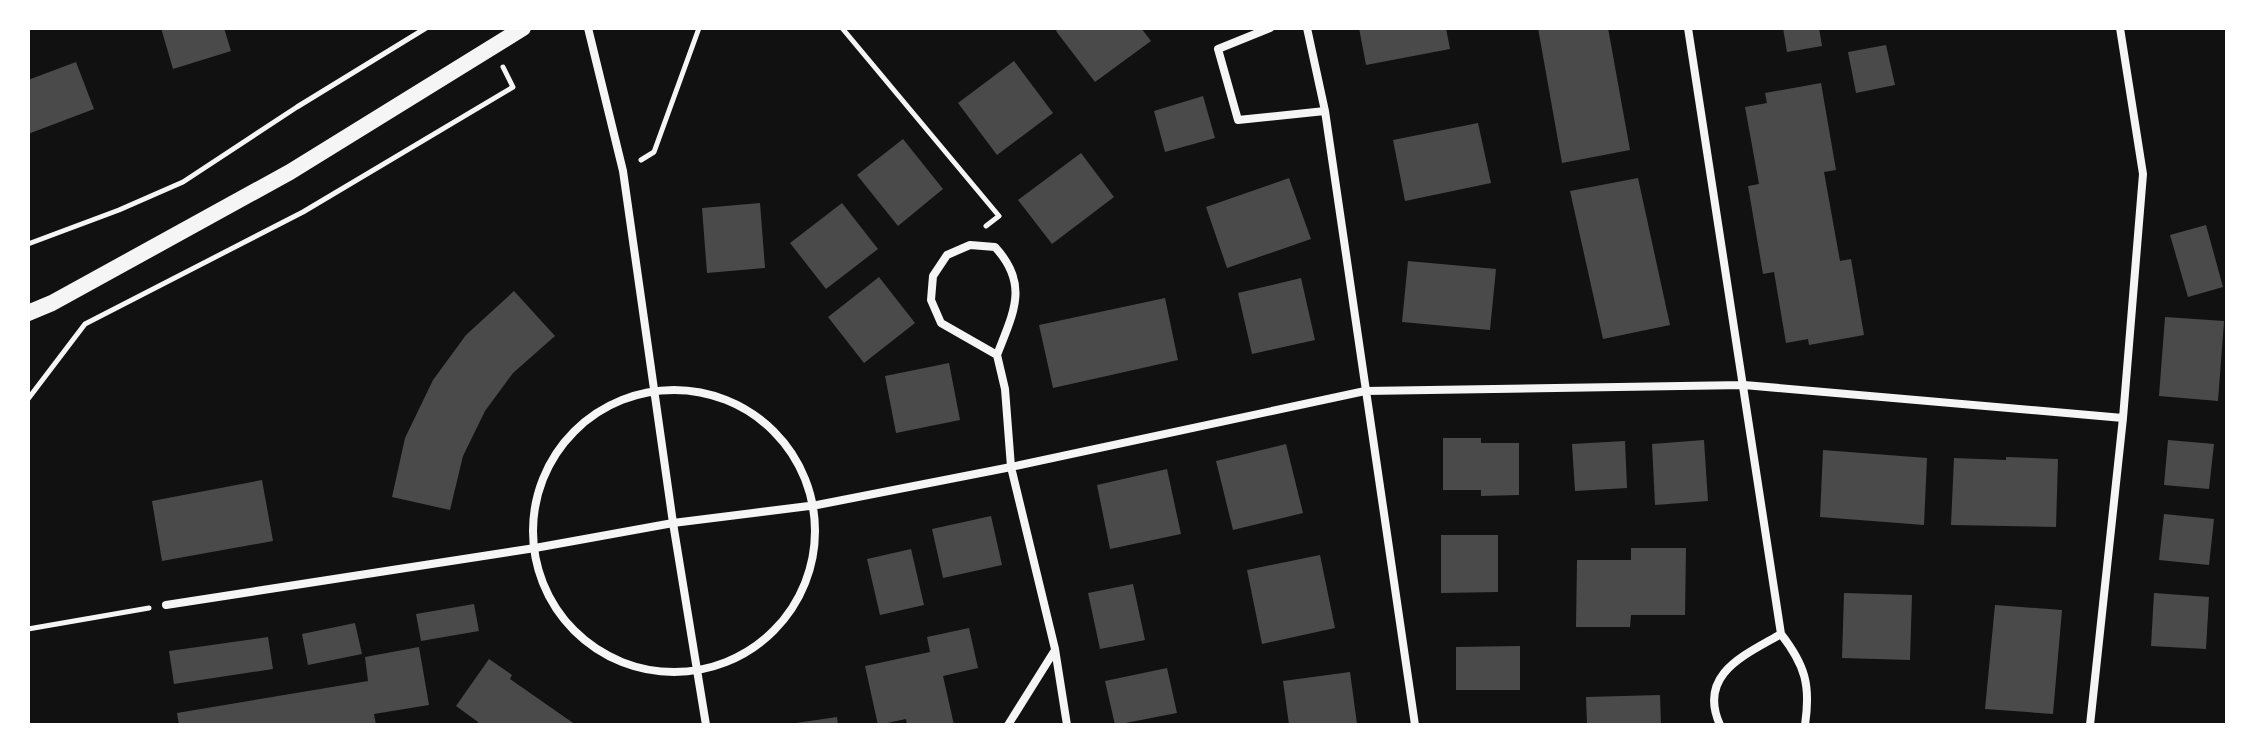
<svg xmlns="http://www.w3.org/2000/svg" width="2255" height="753" viewBox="0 0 2255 753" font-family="'Work Sans',sans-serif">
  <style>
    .building { fill: #4a4a4a }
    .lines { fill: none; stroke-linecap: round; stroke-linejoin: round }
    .path { stroke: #f5f5f5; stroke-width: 5 }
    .minor { stroke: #f5f5f5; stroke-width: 8 }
    .secondary { stroke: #f5f5f5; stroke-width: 16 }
  </style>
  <rect width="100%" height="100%" fill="#111"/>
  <path class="building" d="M161 28H224L231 51 173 69Z
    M1059 28H1141L1151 41 1095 82 1056 31Z
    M1359 28H1446L1450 49 1366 65Z
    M1538 28H1608L1630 150 1562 163Z
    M1783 28H1819L1822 46 1787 52Z
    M1886 45 1895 85 1856 93 1848 52Z
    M1014 61 1053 113 997 155 958 103Z
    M76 62 94 109 28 134V80Z
    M1821 83 1836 170 1824 172 1840 261 1851 259 1864 335 1809 345 1808 339 1786 343 1774 272 1763 274 1748 186 1759 184 1745 107 1767 103 1765 93Z
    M1203 96 1215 138 1165 152 1154 111Z
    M1478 123 1491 183 1405 201 1393 140Z
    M903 139 943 189 898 226 857 175Z
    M1081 153 1114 197 1052 244 1018 200Z
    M1289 178 1311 239 1227 268 1206 207Z
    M1638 178 1670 325 1603 339 1570 191Z
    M760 203 765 268 707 273 702 208Z
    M842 203 878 249 826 289 790 243Z
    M2206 225 2223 287 2188 297 2170 235Z
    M1408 261 1496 269 1490 330 1402 322Z
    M879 277 915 323 864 363 828 317Z
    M1301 278 1315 340 1252 354 1238 293Z
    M514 291 555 336 513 373 485 411 463 456 450 510 392 497 405 438 433 380 466 335Z
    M1165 298 1178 360 1053 388 1039 325Z
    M2165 317 2224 321 2218 401 2159 396Z
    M949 363 960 420 896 433 885 376Z
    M1443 438H1481V443H1519V495L1481 496V490H1443Z
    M1704 440 1708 501 1655 505 1652 444Z
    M2168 440 2214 444 2209 489 2164 485Z
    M1625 441 1627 488 1575 491 1572 444Z
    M1286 444 1303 513 1233 530 1216 461Z
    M1823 450 1927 458 1924 525 1820 517Z
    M2006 457 2058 459 2056 527 1951 525 1954 458 2006 460Z
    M1167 469 1181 534 1110 549 1097 485Z
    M262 480 273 541 162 561 152 501Z
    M2164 514 2214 519 2209 565 2159 560Z
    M991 516 1002 565 943 578 932 529Z
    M1441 535H1498V592L1441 593Z
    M1631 548H1686L1685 615H1631L1630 627H1576L1577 560H1631Z
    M911 549 924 605 880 615 867 559Z
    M1320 555 1335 628 1262 644 1247 570Z
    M1133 584 1145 640 1100 649 1088 593Z
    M1844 593 1912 595 1910 660 1842 658Z
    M2154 593 2209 597 2206 649 2151 646Z
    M474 604 479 631 421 641 416 614Z
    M1995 605 2062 610 2053 714 1985 709Z
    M355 623 362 654 308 665 302 634Z
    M969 628 978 668 943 676 954 725H907L906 719 878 725 865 666 930 652 927 637Z
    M268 637 273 669 174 684 169 651Z
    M1520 646V690H1456V647Z
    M419 647 429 705 374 714 376 725H179L177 713 368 681 365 657Z
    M489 659 512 675 510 679 576 725H477L478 722 456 706Z
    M1167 668 1177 713 1115 725 1105 681Z
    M1350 672 1357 724 1289 725 1283 681Z
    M1660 695 1661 725H1587L1586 697Z
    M837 717 838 725H796V723Z"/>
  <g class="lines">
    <path class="path" d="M842 28 999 216 986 226
      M641 160 654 152 699 28
      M28 244 119 210 183 182 297 107 426 28
      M28 399 85 324 303 212 513 87 503 67
      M28 629 149 608"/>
    <path class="minor" d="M588 28 623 171 673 523 706 725
      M1270 28 1218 49 1238 120 1325 111
      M1307 28 1325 111 1415 725
      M1688 28 1781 634C1805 665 1811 685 1805 725
      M970 245 995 247C1030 285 1013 313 997 355L941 323 931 300 933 276 947 255Z
      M997 355 1005 389 1011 467 1055 649 1067 725
      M533 531a141 141 0 1 1 282 0a141 141 0 1 1-282 0Z
      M166 605 535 548 673 523 817 505 1011 467 1365 391 1744 385 2123 418
      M1008 725 1055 650
      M1720 725C1697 674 1745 655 1781 634
      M2090 725 2123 418 2143 174 2120 28"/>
    <path class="secondary" d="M28 313 52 303 290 172 523 28"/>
  </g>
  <rect width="2255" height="753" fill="none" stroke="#ffffff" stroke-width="60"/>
</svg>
